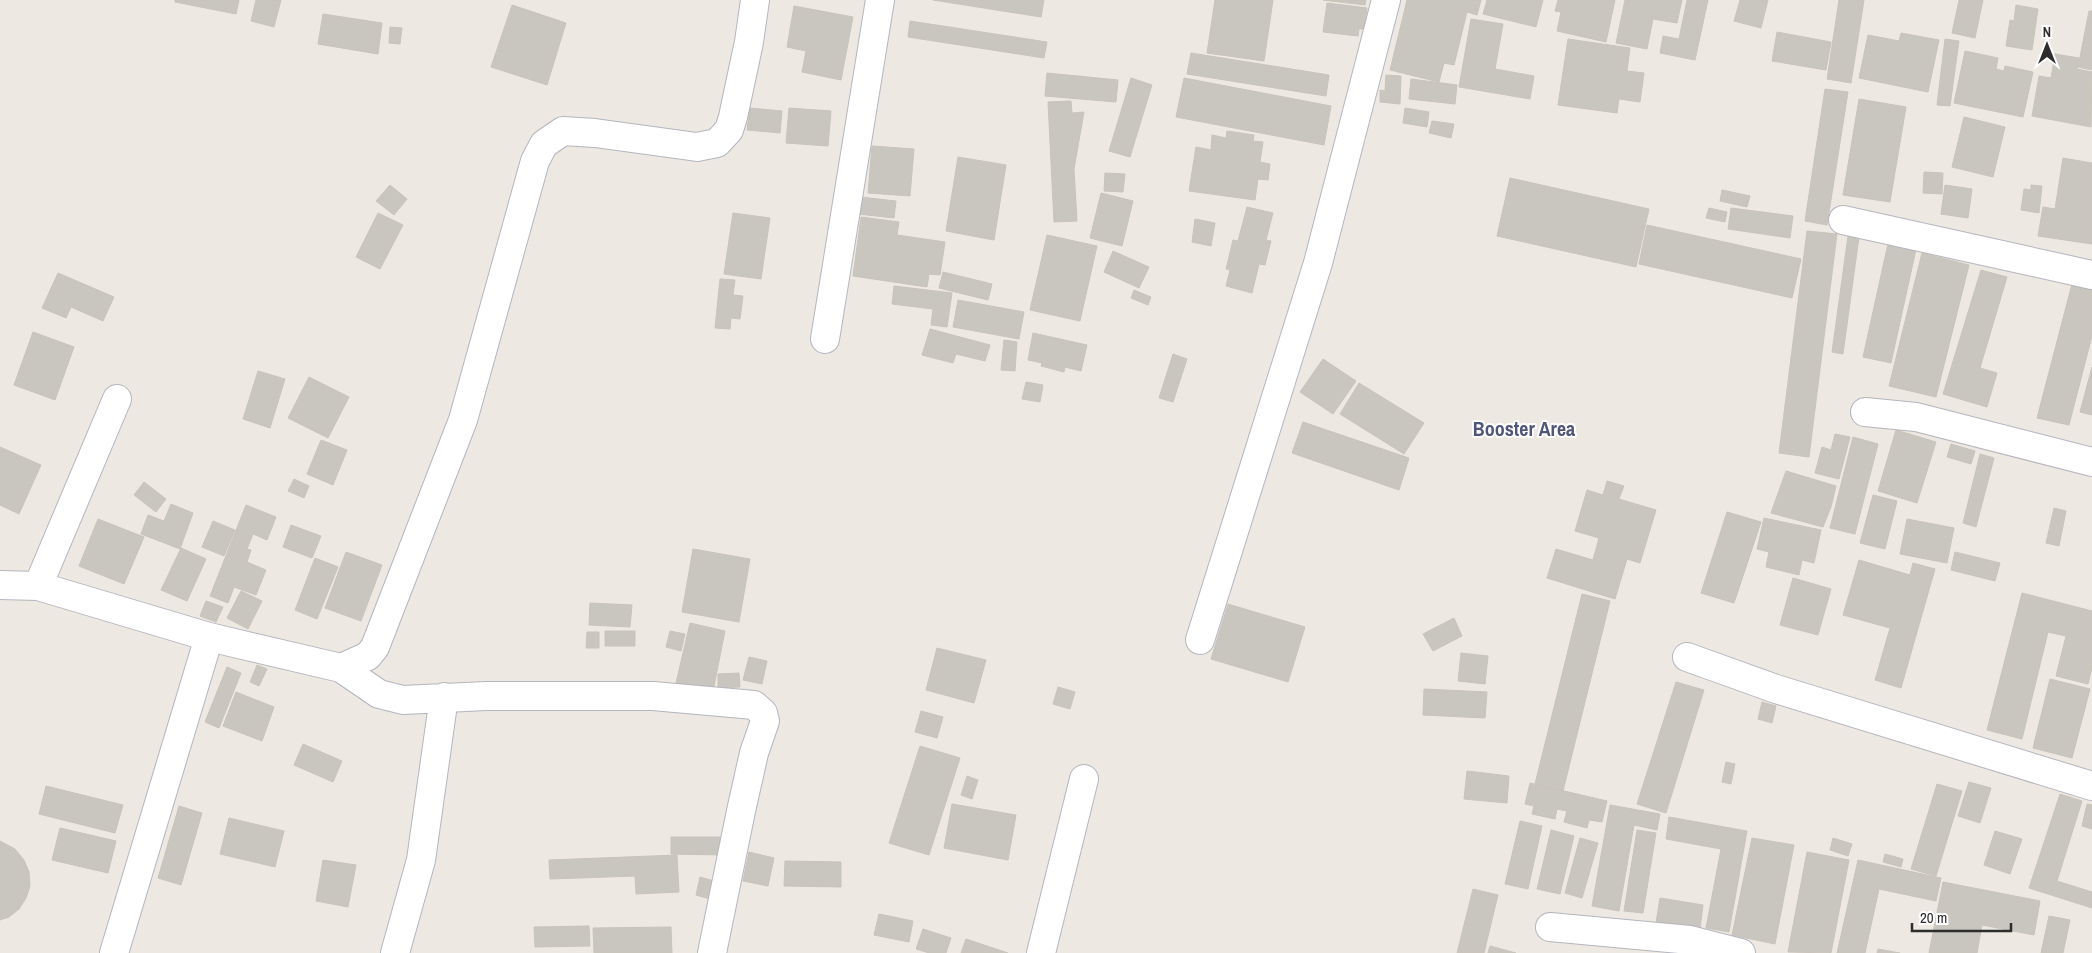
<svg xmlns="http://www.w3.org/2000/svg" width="2092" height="953" viewBox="0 0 2092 953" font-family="'Archivo Narrow',sans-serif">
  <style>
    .building { fill: #c9c6bf; stroke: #c9c4ba }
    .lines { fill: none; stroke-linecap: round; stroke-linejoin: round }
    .minor-casing { stroke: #b4b5bf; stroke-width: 30 }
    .minor { stroke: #fff; stroke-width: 28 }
    .labels { text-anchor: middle; stroke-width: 4; stroke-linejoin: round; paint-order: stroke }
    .quarter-label { font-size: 20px; font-weight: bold; fill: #50557a; stroke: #fff }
  </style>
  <rect width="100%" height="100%" fill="#ede8e1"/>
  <path class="building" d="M175 0H239L236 14 175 2Z
    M256 0H281L274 27 251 21Z
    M933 0H1044L1041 17Z
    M1215 0H1273L1264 61 1207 53Z
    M1323 0H1366L1365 5Z
    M1407 0H1481L1477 15 1467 12 1454 65 1444 63 1439 82 1390 70Z
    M1487 0H1543L1536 27 1483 14Z
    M1558 0H1615L1606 42 1557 31 1561 12 1555 11Z
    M1625 0H1682L1677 23 1653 19 1647 49 1616 43Z
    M1687 0H1708L1695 60 1660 53 1663 36 1679 39Z
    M1740 0H1768L1761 28 1734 21Z
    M1839 0H1864L1851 83 1827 79Z
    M1959 0H1983L1975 38 1952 33Z
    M1327 3 1367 8 1364 29H1359L1358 36 1323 32Z
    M512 5 566 23 547 85 491 67Z
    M2016 5 2038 9 2032 50 2006 46 2010 20 2014 21Z
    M794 6 853 17 841 80 802 72 806 51 787 47Z
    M2089 11H2092V70L2078 67Z
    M323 14 382 23 378 54 318 44Z
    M1471 19 1503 24 1495 69 1534 76 1530 99 1459 87Z
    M910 21 1047 42 1044 58 908 37Z
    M390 27 402 28 400 44 389 43Z
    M1777 32 1831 42 1826 70 1772 61Z
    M1901 33 1939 40 1928 92 1859 78 1868 35 1899 41Z
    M1568 39 1630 48 1627 71 1644 73 1640 102 1619 99 1617 113 1558 105Z
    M1945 39 1959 41 1950 106 1937 105Z
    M1965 51 1998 58 1996 69 2004 71 2005 66 2033 72 2023 117 1954 103Z
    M1191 53 1329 75 1326 96 1187 74Z
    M2055 54 2079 58 2077 69 2092 72 2091 127 2032 116 2039 76 2051 78Z
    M1047 73 1118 80 1116 102 1045 96Z
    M1386 75 1401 76 1400 104 1380 102V90L1385 91Z
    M1131 78 1152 85 1130 157 1109 151Z
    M1184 78 1331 106 1324 145 1176 117Z
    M1411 79 1457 85 1455 104 1409 99Z
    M1825 89 1848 92 1827 225 1805 221Z
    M1859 99 1906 107 1890 202 1843 195Z
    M1071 101 1072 113 1084 112 1074 169 1077 221 1054 222 1048 102Z
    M750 108 782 111 780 133 747 130Z
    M789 108 831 111 828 146 786 143Z
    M1405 108 1429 112 1427 127 1403 123Z
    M1964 117 2005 127 1993 177 1952 167Z
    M1432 121 1454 124 1451 138 1429 133Z
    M1227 131 1254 135 1253 141 1263 142 1260 162 1270 164 1268 180 1258 179 1255 200 1189 191 1196 147 1211 150 1212 135 1226 138Z
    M872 146 914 149 910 196 868 193Z
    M958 157 1006 165 994 240 946 231Z
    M2063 158 2092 163V244L2038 236 2043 207 2055 209Z
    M1924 172 1943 173 1942 194 1923 193Z
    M1105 173 1125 174 1123 192 1104 191Z
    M1510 178 1649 209 1636 267 1497 236Z
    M390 185 407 199 394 215 376 201Z
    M1945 185 1972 189 1968 218 1941 214Z
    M2031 185 2042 186 2039 213 2021 210 2024 189 2031 190Z
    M1722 190 1750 196 1747 207 1720 201Z
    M1101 193 1133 201 1122 246 1090 238Z
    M860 197 896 201 894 218 858 214Z
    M1247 207 1273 213 1266 240 1271 241 1265 265 1259 264 1252 293 1226 286 1230 270 1226 269 1233 240 1238 241Z
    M1709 208 1727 212 1725 222 1706 218Z
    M1731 208 1793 216 1790 238 1728 229Z
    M378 213 403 225 380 269 356 257Z
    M733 213 770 218 761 279 724 274Z
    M861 217 899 222 897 235 945 242 940 275 929 274 927 287 853 276Z
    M1195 219 1215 223 1211 246 1192 242Z
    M1647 225 1801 259 1792 298 1639 264Z
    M1807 231 1837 234 1809 457 1779 453Z
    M1047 235 1097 246 1080 321 1030 310Z
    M1848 236 1859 237 1843 354 1832 352Z
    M1889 239 1917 245 1891 363 1863 357Z
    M1113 251 1149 267 1139 288 1104 272Z
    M1922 253 1969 265 1936 397 1889 386Z
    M1981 270 2007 277 1980 368 1997 373 1987 407 1943 394Z
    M943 272 992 284 988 300 939 288Z
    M58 273 114 297 103 321 71 307 66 318 42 308Z
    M720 279 735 280 733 295 743 296 740 319 731 318 730 329 715 328Z
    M2072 284 2092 289V336L2069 425 2037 418Z
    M894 286 952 293 947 327 931 325 933 309 892 304Z
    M1134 290 1151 297 1148 305 1131 298Z
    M958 300 1024 312 1019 339 953 327Z
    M930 329 990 345 985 361 956 354 953 363 922 355Z
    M33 332 74 347 55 400 14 385Z
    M1033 333 1087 345 1081 371 1065 367 1064 372 1041 366 1042 363 1028 360Z
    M1004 340 1017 342 1015 371 1001 370Z
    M1173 354 1187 359 1173 402 1159 398Z
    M1323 359 1356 381 1333 414 1300 392Z
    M2092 367V415L2080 412Z
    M258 371 285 379 270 428 243 419Z
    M309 377 349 397 328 438 288 418Z
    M1026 382 1043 385 1040 402 1022 399Z
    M1359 383 1424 423 1404 454 1340 414Z
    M1303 422 1409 458 1399 490 1292 453Z
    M1896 430 1936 442 1917 503 1878 491Z
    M1835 434 1850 437 1839 479 1815 473 1822 447 1831 450Z
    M1853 437 1878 444 1855 534 1830 528Z
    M321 440 347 450 333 485 307 474Z
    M1951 444 1975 451 1971 464 1947 457Z
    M0 447 41 465 19 514 0 505Z
    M1980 454 1994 458 1976 527 1963 523Z
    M1786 471 1836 486 1831 507 1823 527 1771 513Z
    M294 479 309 486 304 498 288 491Z
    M1607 481 1624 486 1619 499 1656 510 1640 563 1627 559 1615 599 1547 578 1556 549 1593 560 1599 538 1575 531 1587 490 1603 495Z
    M144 482 166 499 156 512 134 495Z
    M1873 495 1897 501 1885 549 1860 543Z
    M171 504 193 513 180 549 141 534 148 515 164 521Z
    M246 505 276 517 267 540 253 534 247 549 251 550 247 562 266 570 256 595 234 587 228 603 210 596Z
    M2054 508 2066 511 2059 546 2046 543Z
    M1727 512 1761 522 1734 603 1701 593Z
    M1764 518 1821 530 1814 563 1802 560 1799 575 1766 567 1769 552 1757 549Z
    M98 519 144 537 124 584 79 566Z
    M1907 519 1954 528 1947 563 1900 554Z
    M213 521 235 530 224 556 202 547Z
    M291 525 321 536 312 558 283 547Z
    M181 548 206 559 187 601 161 590Z
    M693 549 750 559 739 622 682 612Z
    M346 552 382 565 361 621 325 608Z
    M1955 552 2000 563 1995 581 1951 570Z
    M315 558 338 567 317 619 295 610Z
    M1859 560 1910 575 1913 563 1935 569 1901 688 1875 680 1890 628 1843 615Z
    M1793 578 1831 589 1818 635 1780 625Z
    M241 591 262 601 248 629 227 618Z
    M2022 593 2092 611V668L2088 684 2056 676 2066 636 2048 632 2022 739 1987 730Z
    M1582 594 1610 601 1563 791 1535 784Z
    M206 601 223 607 216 622 200 616Z
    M590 603 632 605 630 627 589 625Z
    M1228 604 1305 627 1288 682 1211 659Z
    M1454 618 1462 636 1433 651 1423 634Z
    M690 623 725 631 713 691 676 683Z
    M605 631H635V646H605Z
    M670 631 685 634 681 651 666 647Z
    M587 632H599V648H586Z
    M937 648 986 660 974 703 926 690Z
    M1461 653 1488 656 1485 684 1458 681Z
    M749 657 767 661 762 684 743 680Z
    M257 665 267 669 259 686 250 682Z
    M227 667 241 673 219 728 205 722Z
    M739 673 740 687 718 688V674Z
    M2050 679 2090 689 2072 758 2033 748Z
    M1676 682 1704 690 1666 813 1637 804Z
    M1058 687 1075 692 1070 709 1053 704Z
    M1424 689 1487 692 1485 718 1423 715Z
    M236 692 274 707 262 741 223 726Z
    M1762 702 1776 706 1772 723 1758 719Z
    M921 711 943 717 937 738 915 732Z
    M303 744 342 761 333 782 294 765Z
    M920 746 960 758 929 855 889 843Z
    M1726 762 1735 764 1731 784 1722 782Z
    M1467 771 1509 776 1507 803 1464 799Z
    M967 776 978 780 972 799 961 795Z
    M1969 782 1991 788 1980 823 1958 816Z
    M1530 783 1607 801 1602 822 1589 820 1587 828 1564 822 1567 811 1557 809 1555 819 1532 814 1534 806 1525 804Z
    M1937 784 1962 791 1936 876 1911 869Z
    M46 786 123 805 115 833 39 814Z
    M2060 794 2082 801 2057 881 2092 892V908L2029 888Z
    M952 804 1016 815 1008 860 944 848Z
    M2087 804 2092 805V829L2082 826Z
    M1610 805 1660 814 1657 830 1634 825 1619 911 1592 906Z
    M179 806 202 813 181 885 158 878Z
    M1669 817 1747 831 1729 932 1706 928 1721 849 1666 839Z
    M229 818 284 831 275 867 220 854Z
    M1520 821 1542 826 1528 889 1505 884Z
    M60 828 116 841 108 873 52 860Z
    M1551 830 1574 836 1560 894 1537 889Z
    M1637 830 1656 833 1643 913 1624 911Z
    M1995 831 2022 839 2010 874 1984 865Z
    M671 837H720V855L671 854Z
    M1580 838 1598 843 1582 898 1565 893Z
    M1752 838 1794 845 1775 944 1732 935Z
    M1833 838 1852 844 1848 856 1830 850Z
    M0 841 15 849 24 860 29 872 30 886 26 898 19 909 9 917 0 920Z
    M749 852 774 858 768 886 743 881Z
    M1807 852 1849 860 1831 953 1788 952Z
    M1885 854 1903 859 1901 867 1883 862Z
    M677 855 679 892 636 894 635 876 550 879 549 860Z
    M323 860 356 865 348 907 316 901Z
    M1858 860 1941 878 1936 901 1879 889 1865 953H1837Z
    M785 861 841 862V887L784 886Z
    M700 877 714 881 710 899 696 895Z
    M1943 882 2040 901 2034 935 1982 925 1977 953H1929Z
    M1473 889 1498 895 1484 953H1457Z
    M1660 898 1703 905 1700 929 1656 923Z
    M879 914 913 921 909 942 874 935Z
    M2049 916 2070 920 2063 953H2041Z
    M589 926 590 946 535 947 534 927Z
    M671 927 672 953H594L593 928Z
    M923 929 951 938 946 953H929L916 949Z
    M966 939 1008 953H961Z
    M1490 946 1516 953H1488Z
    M1878 949 1900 953H1877Z"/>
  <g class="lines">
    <g class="minor-casing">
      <path id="minor" d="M1843 220 2092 275
        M825 339 880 0
        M1865 412 1916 417 2092 462
        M0 585 38 586 209 637 341 668 368 656 375 647 463 420 535 161 544 144 563 131 595 133 697 147 717 143 729 130 733 117 749 42 755 0
        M38 586 117 399
        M1200 640 1318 263 1386 0
        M1687 657 1776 689 2092 786
        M341 668 379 694 403 700 486 696H653L754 705 763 713 765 721 754 753 741 811 712 953
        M1550 927 1690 940 1741 953
        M114 953 209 637
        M395 953 421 860 444 697
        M1041 953 1084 779"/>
    </g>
    <use href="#minor" class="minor"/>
  </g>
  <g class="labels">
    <g class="quarter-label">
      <text x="1524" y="436">Booster Area</text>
    </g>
  </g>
  <g transform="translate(2047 45)" stroke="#ffffff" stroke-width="4" paint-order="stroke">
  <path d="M0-4L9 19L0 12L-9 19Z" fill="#2d2d2d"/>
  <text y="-8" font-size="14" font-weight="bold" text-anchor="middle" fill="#2d2d2d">N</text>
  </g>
  <path d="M1912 923v8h99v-8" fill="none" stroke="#2d2d2d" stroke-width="2.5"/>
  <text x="1920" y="923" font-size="15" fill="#2d2d2d" stroke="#ffffff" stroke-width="4" paint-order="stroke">20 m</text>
</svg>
